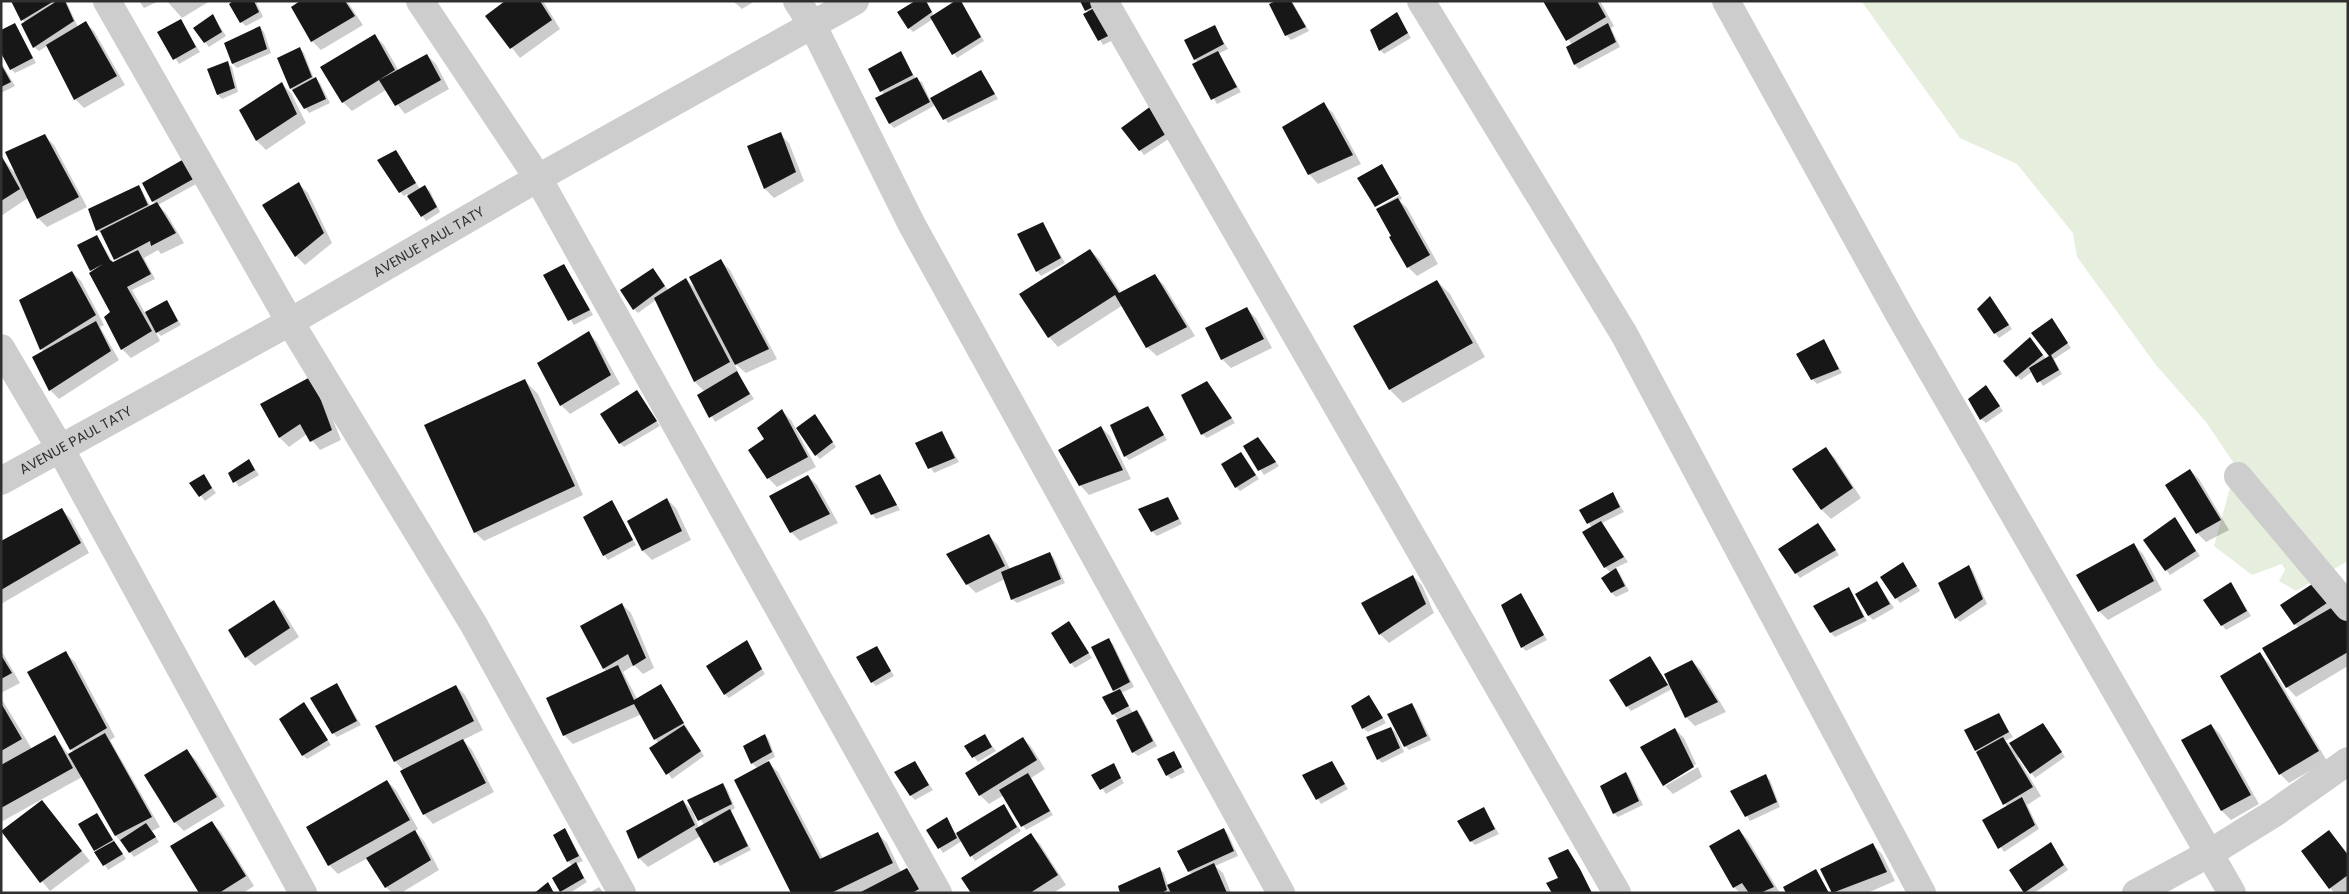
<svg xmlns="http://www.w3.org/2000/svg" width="2349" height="894" viewBox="0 0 2349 894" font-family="Poppins,sans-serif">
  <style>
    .green { fill: #e6eedd }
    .shadow { fill: #0003 }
    .building { fill: #171717 }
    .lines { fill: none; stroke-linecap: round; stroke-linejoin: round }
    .minor { stroke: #cdcdcd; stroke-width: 28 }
    .labels { text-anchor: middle; stroke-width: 5; stroke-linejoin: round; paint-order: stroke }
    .street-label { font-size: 14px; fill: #303030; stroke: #fff }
  </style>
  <rect width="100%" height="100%" fill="#fff"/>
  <path class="green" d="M2348 1V561L2296 591 2279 581 2285 570 2282 564 2252 575 2214 546 2230 488 2258 478 2235 465 2206 422 2156 365 2077 257 2073 233 2017 164 1960 138 1862 2Z"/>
  <path class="shadow" d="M12 1H66L78 27 85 22 94 31 125 85 84 108 75 99 47 46 39 51 34 47 23 25 25 23Z
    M139 1H159L144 8Z
    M167 1H210L182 18Z
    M236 1H256L263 17 246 26 241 22Z
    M302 1H347L363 25 321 50 312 41Z
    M507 1H543L560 29 520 58 487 17Z
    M733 1H755L742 9Z
    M926 1 934 16 957 1H961L984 41 957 58 933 19 913 32 909 28Z
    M1081 1 1108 6 1123 35 1103 45 1084 14 1088 12Z
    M1280 1 1293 3 1309 31 1291 40 1286 35Z
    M1544 1H1600L1614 26 1611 28 1620 47 1579 69 1575 65 1568 47 1572 45Z
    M1397 13 1411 38 1384 54 1380 50Z
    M213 16 226 36 209 47 205 42Z
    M181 21 200 52 179 64 159 32Z
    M15 24 36 63 15 73 11 69Z
    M260 27 264 32 271 53 237 68 233 64 225 44Z
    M1214 27 1228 49 1218 54 1241 92 1217 104 1194 64 1198 62 1195 59Z
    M375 36 384 45 399 71 427 55 436 64 449 89 405 114 386 90 352 111 343 102Z
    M300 49 304 53 314 79 320 83 330 103 309 113 291 88Z
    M900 53 916 79 922 82 930 100 981 71 998 99 948 123 932 101 934 106 894 128 890 124 884 95 870 70Z
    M1 62 15 86 1 93Z
    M227 63 232 67 238 92 222 99 218 95 209 70Z
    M282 84 291 93 306 123 266 150 257 141Z
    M1323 104 1333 113 1361 164 1318 184 1309 174Z
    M1123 128 1184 129 1144 155Z
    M780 134 789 143 804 181 774 198 765 189 749 147Z
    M45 136 54 145 87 207 47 227 38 218 28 198 1 216V157L14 172Z
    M396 151 420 189 425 187 430 191 440 212 426 221 407 194 404 196 400 192Z
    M184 161 198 183 158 205 166 213 184 243 161 254 158 250 144 258 155 279 132 290 145 313 167 302 181 325 161 336 155 330 160 341 131 358 122 349 105 317 112 312 91 270 97 236 112 261 114 263 117 261 103 234 97 230 139 186 151 207 156 204 153 201Z
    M1382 166 1399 192 1375 206Z
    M299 184 308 193 332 243 305 265 296 256Z
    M1400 195 1402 199 1399 200 1407 208 1438 264 1417 276 1408 267 1377 208Z
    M1043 223 1065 263 1041 276 1037 271Z
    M1090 250 1099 259 1121 293 1155 276 1164 285 1195 336 1157 356 1147 347 1123 305 1058 347 1049 337Z
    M721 261 730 270 777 359 746 373 733 362 738 371 736 372 754 399 715 422 699 395 705 392 695 382 656 300 638 313 634 309 653 269 668 290 686 279 697 290Z
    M564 266 593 315 574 325 545 276Z
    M72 272 81 281 104 325 100 327 119 360 59 399 50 390 43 352 20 300Z
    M1437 281 1450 294 1485 357 1403 403 1390 390Z
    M1994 302 2012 329 1999 338 1995 333Z
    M1247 309 1256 318 1272 348 1231 368 1222 359Z
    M2052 320 2071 348 2054 359 2062 374 2043 386 2033 371 2021 380 2017 376 2034 343 2046 359 2051 356Z
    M588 332 597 342 620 384 570 414 561 405Z
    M1823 340 1842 373 1817 384 1812 379Z
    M524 380 538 394 583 495 484 541 475 532Z
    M1207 382 1235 423 1207 438 1202 434Z
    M320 387 341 440 320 450 307 434 289 447 280 438 262 404Z
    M1986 387 2003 411 1986 423 1981 419Z
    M637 392 660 426 624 447 620 443Z
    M1147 407 1167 440 1129 460 1125 456Z
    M782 411 791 420 816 467 777 487 768 478 765 440Z
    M815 415 836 447 820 459 816 455Z
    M1101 427 1110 436 1131 479 1089 495 1080 485Z
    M942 433 959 462 934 473 917 444Z
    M1262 443 1279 466 1264 475 1245 447Z
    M1826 449 1835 458 1861 498 1831 519 1822 510 1794 469Z
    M1241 454 1259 479 1240 491 1236 487Z
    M249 460 259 475 239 487 230 473Z
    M2190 470 2199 479 2229 530 2206 542 2197 533Z
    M204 475 216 493 205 501 191 483Z
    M880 475 900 510 876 519 872 514Z
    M808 476 817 485 838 523 800 541 791 532Z
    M1613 494 1624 512 1602 523 1628 562 1615 568 1620 574 1629 591 1616 597 1612 593 1611 573 1605 567 1592 528 1581 511Z
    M1168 498 1182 524 1157 536 1152 531Z
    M667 499 676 508 691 540 652 560 643 551 628 521Z
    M612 502 636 545 608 560 604 555Z
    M62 510 71 519 89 553 1 604V542Z
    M2175 518 2200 556 2170 575 2144 540Z
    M1818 525 1839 555 1800 578 1796 573Z
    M988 535 998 545 1010 569 1049 553 1054 558 1065 583 1017 603 1012 599 1005 579 976 593 967 584Z
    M2134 545 2143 554 2162 590 2108 620 2099 611Z
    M1903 563 1920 591 1900 603 1896 598Z
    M1969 566 1973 571 1987 604 1960 622 1956 618Z
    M1413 576 1422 585 1434 613 1389 643 1380 634Z
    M2322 578 2348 617V666L2296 697 2287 687 2299 628 2295 624Z
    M1877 583 1894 608 1873 620 1869 616Z
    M2231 583 2251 616 2226 630 2222 625Z
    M1849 588 1867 621 1835 637 1831 633Z
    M1521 594 1547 640 1526 651 1522 647Z
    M274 602 283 611 299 637 255 666 246 657Z
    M622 604 631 613 654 668 643 674 634 665 623 672 637 699 661 686 704 756 672 779 651 748 658 743 642 714 573 744 564 735 606 672 582 626Z
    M1069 622 1092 658 1075 668 1071 663Z
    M1109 640 1113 644 1134 687 1121 693 1133 713 1136 711 1141 716 1157 746 1138 756 1133 752 1119 720 1113 714 1116 692 1114 690Z
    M746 642 765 674 729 698 725 694Z
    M877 648 894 676 876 686 872 682Z
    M1 650 20 683 1 693Z
    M65 653 75 662 115 737 110 740 160 827 152 831 159 842 134 857 116 836 82 777 1 822V698L32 749 55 737 69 755 74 752 71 749Z
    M2260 654 2269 663 2327 761 2289 783 2280 774Z
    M1650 658 1668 684 1692 661 1701 670 1726 712 1695 726 1686 717 1672 689 1631 711 1627 706Z
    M337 685 361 725 337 737 333 733Z
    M456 686 465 695 483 730 463 740 472 750 494 792 433 824 424 814 402 772 404 771 395 761 377 726Z
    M1369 697 1386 723 1368 732 1363 728Z
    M304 704 331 745 307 759 303 755Z
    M1411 704 1416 709 1431 740 1409 750 1405 746Z
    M1998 714 2013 737 2005 741 2013 749 2043 724 2065 757 2035 778 2020 757 2018 758 2041 796 2027 805 2039 829 2004 852 1984 821 2007 807 1966 731Z
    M2211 725 2220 734 2259 804 2231 820 2222 811 2183 741Z
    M1391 728 1396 733 1404 752 1382 763 1378 759Z
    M1675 729 1684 738 1696 764 1665 784V786L1664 785Z
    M765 735 769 740 775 757 767 761 778 772 823 859 878 834 887 843 901 872 907 869 916 878 924 893H792L758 769 752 763Z
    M985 736 996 751 978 762 966 746Z
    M1023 738 1032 748 1045 769 1031 778 1053 815 1026 830 1004 795 989 804 980 795Z
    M187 751 196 760 225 806 184 831 175 822Z
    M1173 753 1185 772 1171 779 1167 775Z
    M914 762 933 790 915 800 911 796Z
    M1332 763 1348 789 1321 804 1304 776Z
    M1113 765 1124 783 1106 794 1093 775Z
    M1698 767 1702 777 1673 794 1665 786Z
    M1626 773 1630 778 1643 805 1618 817 1614 813Z
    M1765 776 1770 780 1780 807 1750 821 1732 791Z
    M387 781 396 790 418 829 415 831 424 841 439 870 401 893H392L386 887 368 858 338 874 329 865Z
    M722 784 727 789 735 808 731 811 751 850 720 866 701 836 648 867 639 858 683 801 692 810 699 828 704 825 689 800Z
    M42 801 90 861 50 891 2 832Z
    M1003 806 1021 831 975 861 962 841 943 853 928 831 946 819 956 834Z
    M1484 809 1499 834 1475 845 1471 841Z
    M97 814 126 859 108 870 80 824Z
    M212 823 221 832 254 886 243 893H201Z
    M565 830 583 861 576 864 587 882 570 893 561 891 573 866 568 861Z
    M1224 830 1228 834 1238 856 1215 866 1223 873 1231 893H1122L1160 869 1164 873 1168 886 1192 874 1189 871Z
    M1739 830 1748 840 1780 893H1740L1734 887Z
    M2329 832 2348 854V891L2345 893H2335L2330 888Z
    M1031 835 1040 844 1066 885 1053 893H973Z
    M2051 843 2068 870 2034 893H2025L2011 871Z
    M1873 845 1882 854 1895 881 1867 893H1833L1821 870Z
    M599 887 604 893H589Z"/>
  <path class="building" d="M11 1H54L21 21Z
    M57 1H65L74 21 33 48 21 24Z
    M233 1H254L259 12 240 23 229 4Z
    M300 1H345L355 16 311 42 291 7Z
    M505 1H540L552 20 510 49 485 16Z
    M915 1H926L932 12 908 29 897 12Z
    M955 1H961L981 37 952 55 930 17Z
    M1080 1H1105L1085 11Z
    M1276 1H1291L1306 27 1285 36 1269 4Z
    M1543 1H1597L1606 17 1566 41Z
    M1104 3 1120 30 1098 41 1083 14Z
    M1397 12 1408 33 1379 51 1370 30Z
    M213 14 222 32 204 43 193 28Z
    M181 19 196 47 173 60 157 32Z
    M86 21 117 76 74 100 46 45Z
    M15 23 33 58 10 70 1 53V30Z
    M1608 23 1616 42 1574 65 1566 47Z
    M1215 25 1224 44 1194 60 1184 40Z
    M260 26 267 49 232 64 224 43Z
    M375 34 395 70 342 103 320 67Z
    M300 47 312 77 290 89 277 58Z
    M901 51 913 75 880 92 868 69Z
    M1218 51 1237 87 1211 100 1192 64Z
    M427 54 441 80 395 106 379 80Z
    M228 61 235 88 217 95 207 69Z
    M1 64 11 82 1 87Z
    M981 70 995 94 943 120 930 98Z
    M316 77 326 99 304 109 292 90Z
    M917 77 930 102 889 124 875 98Z
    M282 82 297 114 256 141 239 110Z
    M1162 98 1180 125 1139 151 1121 128Z
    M1324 102 1353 155 1308 175 1282 127Z
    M781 132 796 172 764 189 747 146Z
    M45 134 79 197 37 219 5 152Z
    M396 150 416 183 399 193 377 160Z
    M1 155 20 189 1 201Z
    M184 159 195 178 152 202 142 183Z
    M1382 164 1399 194 1375 207 1357 178Z
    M299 182 324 233 295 257 262 205Z
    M139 185 148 205 96 231 88 209Z
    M425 185 437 207 421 217 407 196Z
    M1398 198 1430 255 1407 268 1389 237 1391 236 1376 209Z
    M157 202 176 233 151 246 150 241 114 260 100 231Z
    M1043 222 1061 258 1036 272 1017 234Z
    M97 235 110 260 113 262 138 250 151 274 127 287 152 331 121 350 104 317 110 312 89 273 103 264 90 271 77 245Z
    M1090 249 1119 293 1155 274 1187 327 1146 348 1115 295 1048 338 1019 294Z
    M721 259 769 349 735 365 689 277Z
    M564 264 590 310 568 321 543 275Z
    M653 268 665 286 633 310 620 290Z
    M72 271 96 315 40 350 19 300Z
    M686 278 730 362 694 382 654 298Z
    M1437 280 1473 343 1389 390 1353 326Z
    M1990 296 2009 325 1994 334 1977 309Z
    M167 300 178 321 156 333 145 312Z
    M1247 307 1264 339 1221 360 1205 328Z
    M2052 318 2068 343 2051 355 2059 370 2037 383 2029 368 2049 356 2031 333Z
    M96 321 111 351 49 391 32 357Z
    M589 331 611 375 560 406 537 363Z
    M2030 337 2043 355 2016 377 2003 361Z
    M1824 339 1839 369 1811 380 1796 354Z
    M737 371 750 394 709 418 697 395Z
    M312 376 332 430 310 442 300 424 279 438 260 404Z
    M525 379 575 486 474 533 424 425Z
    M1207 381 1232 418 1201 435 1181 395Z
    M1986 385 2000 406 1980 420 1968 399Z
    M637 390 657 421 619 444 600 414Z
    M1148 406 1164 435 1124 457 1110 425Z
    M782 409 808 457 767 479 748 450 764 439 757 428Z
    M815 414 833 442 815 456 796 428Z
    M1101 426 1123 470 1079 486 1058 450Z
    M942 431 955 458 928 469 915 443Z
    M1258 437 1276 462 1258 471 1243 446Z
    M1826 447 1853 488 1821 510 1792 469Z
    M1241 452 1256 475 1235 488 1221 464Z
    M249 459 255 470 233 483 228 473Z
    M2190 469 2221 520 2196 534 2165 485Z
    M204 474 212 488 199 497 189 483Z
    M880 474 897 505 871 515 855 486Z
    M808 475 830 514 790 533 769 496Z
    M1613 492 1620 507 1587 524 1579 510Z
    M1168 497 1179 519 1151 532 1138 509Z
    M667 498 682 531 642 551 627 521Z
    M612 500 633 540 603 556 583 517Z
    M62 508 81 543 1 590V541Z
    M2175 517 2196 551 2165 571 2143 540Z
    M1601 521 1624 557 1604 568 1582 532Z
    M1818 523 1836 550 1795 574 1778 549Z
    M989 534 1005 566 966 585 946 554Z
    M2134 543 2154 581 2098 612 2076 575Z
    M1050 552 1061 579 1011 600 1001 572Z
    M1903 562 1917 586 1895 599 1880 577Z
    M1969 565 1983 599 1955 619 1938 583Z
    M1616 568 1625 586 1611 593 1601 578Z
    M1413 575 1426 604 1379 635 1361 603Z
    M2323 577 2336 597 2294 625 2280 605Z
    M1877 581 1890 604 1868 616 1855 594Z
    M2231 582 2247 611 2221 626 2203 600Z
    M1849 587 1864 617 1830 633 1813 606Z
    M1521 593 1544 635 1521 648 1501 605Z
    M274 600 290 628 245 658 228 630Z
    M622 603 646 658 633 666 628 654 603 669 580 626Z
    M2338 604 2348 621V652L2286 688 2262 648Z
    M1069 621 1089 653 1070 664 1051 633Z
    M1109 638 1130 682 1113 691 1091 647Z
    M747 640 762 669 724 695 706 666Z
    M877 646 891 671 871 683 856 657Z
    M66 651 107 728 70 750 27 672Z
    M2260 652 2319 751 2279 775 2220 676Z
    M1 655 12 673 1 679Z
    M1650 656 1668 685 1626 707 1609 680Z
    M1692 660 1718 702 1685 718 1664 674Z
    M618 665 634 700 661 684 684 723 654 740 634 704 563 736 546 698Z
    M337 683 357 721 332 734 310 698Z
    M456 685 474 721 394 762 375 726Z
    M1120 689 1129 706 1112 715 1102 697Z
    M1369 695 1383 718 1362 729 1351 706Z
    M304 702 328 740 302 756 279 719Z
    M1 703 22 739 1 751Z
    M1412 703 1427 736 1404 747 1387 714Z
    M1137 710 1153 741 1132 753 1116 720Z
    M1999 713 2009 732 1975 751 1964 730Z
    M2043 723 2062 752 2030 774 2009 743Z
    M2211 724 2251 795 2221 811 2181 740Z
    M684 725 701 751 666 775 649 748Z
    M1391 727 1400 748 1377 760 1366 737Z
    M1675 728 1694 767 1663 786 1640 747Z
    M105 733 152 817 115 836 68 754Z
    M765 734 772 752 751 764 743 746Z
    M985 734 992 747 972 758 964 746Z
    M55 735 73 768 1 808V765Z
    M1023 737 1037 760 979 796 965 773Z
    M2003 737 2033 787 2003 805 1976 752Z
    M463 739 486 783 423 815 400 771Z
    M187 749 217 797 174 823 144 775Z
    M1174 751 1182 767 1166 776 1157 759Z
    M769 761 820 859 878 832 893 863 831 893H791L734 780Z
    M915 761 929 785 910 796 894 772Z
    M1332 761 1345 784 1316 800 1302 775Z
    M1114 763 1121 778 1100 790 1091 775Z
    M1626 772 1639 801 1613 814 1600 786Z
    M1028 773 1050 811 1021 827 999 790Z
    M1766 774 1777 802 1745 817 1730 791Z
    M387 780 410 820 328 866 306 827Z
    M723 783 732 804 698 821 687 800Z
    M2022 797 2035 825 1998 849 1982 820Z
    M42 800 82 851 40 883 1 831Z
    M683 800 695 825 638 859 626 831Z
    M1004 804 1017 827 970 857 956 833Z
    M1484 807 1495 829 1470 842 1457 821Z
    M730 809 748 846 714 863 695 829Z
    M97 813 113 840 94 851 78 824Z
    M947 817 957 838 938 849 926 830Z
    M212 821 246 876 219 893H199L170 846Z
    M146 823 156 837 129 853 120 840Z
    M565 828 579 856 567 862 553 835Z
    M1224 828 1234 851 1188 872 1177 851Z
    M1739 829 1774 887 1760 893H1749L1742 883 1733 888 1709 846Z
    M415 830 431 860 385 888 366 858Z
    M2329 830 2348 855V875L2329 889 2301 851Z
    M1031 833 1058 875 1030 893H971L961 878Z
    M114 841 123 854 103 866 94 852Z
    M2051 842 2064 865 2024 893 2009 870Z
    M1873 843 1887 872 1832 893 1820 869Z
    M1568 849 1580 869 1592 893H1552L1546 883 1558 878 1548 858Z
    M576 862 584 878 560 892 552 878Z
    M1214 863 1227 893H1171L1167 885Z
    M1160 867 1167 890 1161 893H1120L1118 886Z
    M907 868 919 889 912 893H859Z
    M1816 869 1829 893H1786L1783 887Z
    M548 882 554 893H533L537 891Z"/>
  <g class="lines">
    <g class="minor">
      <path d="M107 1 290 322 474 625 622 893"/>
      <path d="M420 1 538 178 938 893"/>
      <path d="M797 1 812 24 912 225 1281 893"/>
      <path d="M1104 1 1617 893"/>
      <path d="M1421 1 1624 334 1922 893"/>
      <path d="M1726 1 1900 316 2232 893"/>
      <path d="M1 348 60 448 303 893"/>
      <path d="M2238 476 2348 607"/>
      <path id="s1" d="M1 481 290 322 538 178 855 1"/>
      <path d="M2136 893 2210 853 2276 812 2348 761"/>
    </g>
  </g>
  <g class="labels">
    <g class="street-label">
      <text dy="5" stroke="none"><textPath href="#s1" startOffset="490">AVENUE PAUL TATY</textPath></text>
      <text dy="5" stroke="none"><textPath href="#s1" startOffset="85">AVENUE PAUL TATY</textPath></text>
    </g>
  </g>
  <rect width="2349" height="894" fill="none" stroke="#303030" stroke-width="5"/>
</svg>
